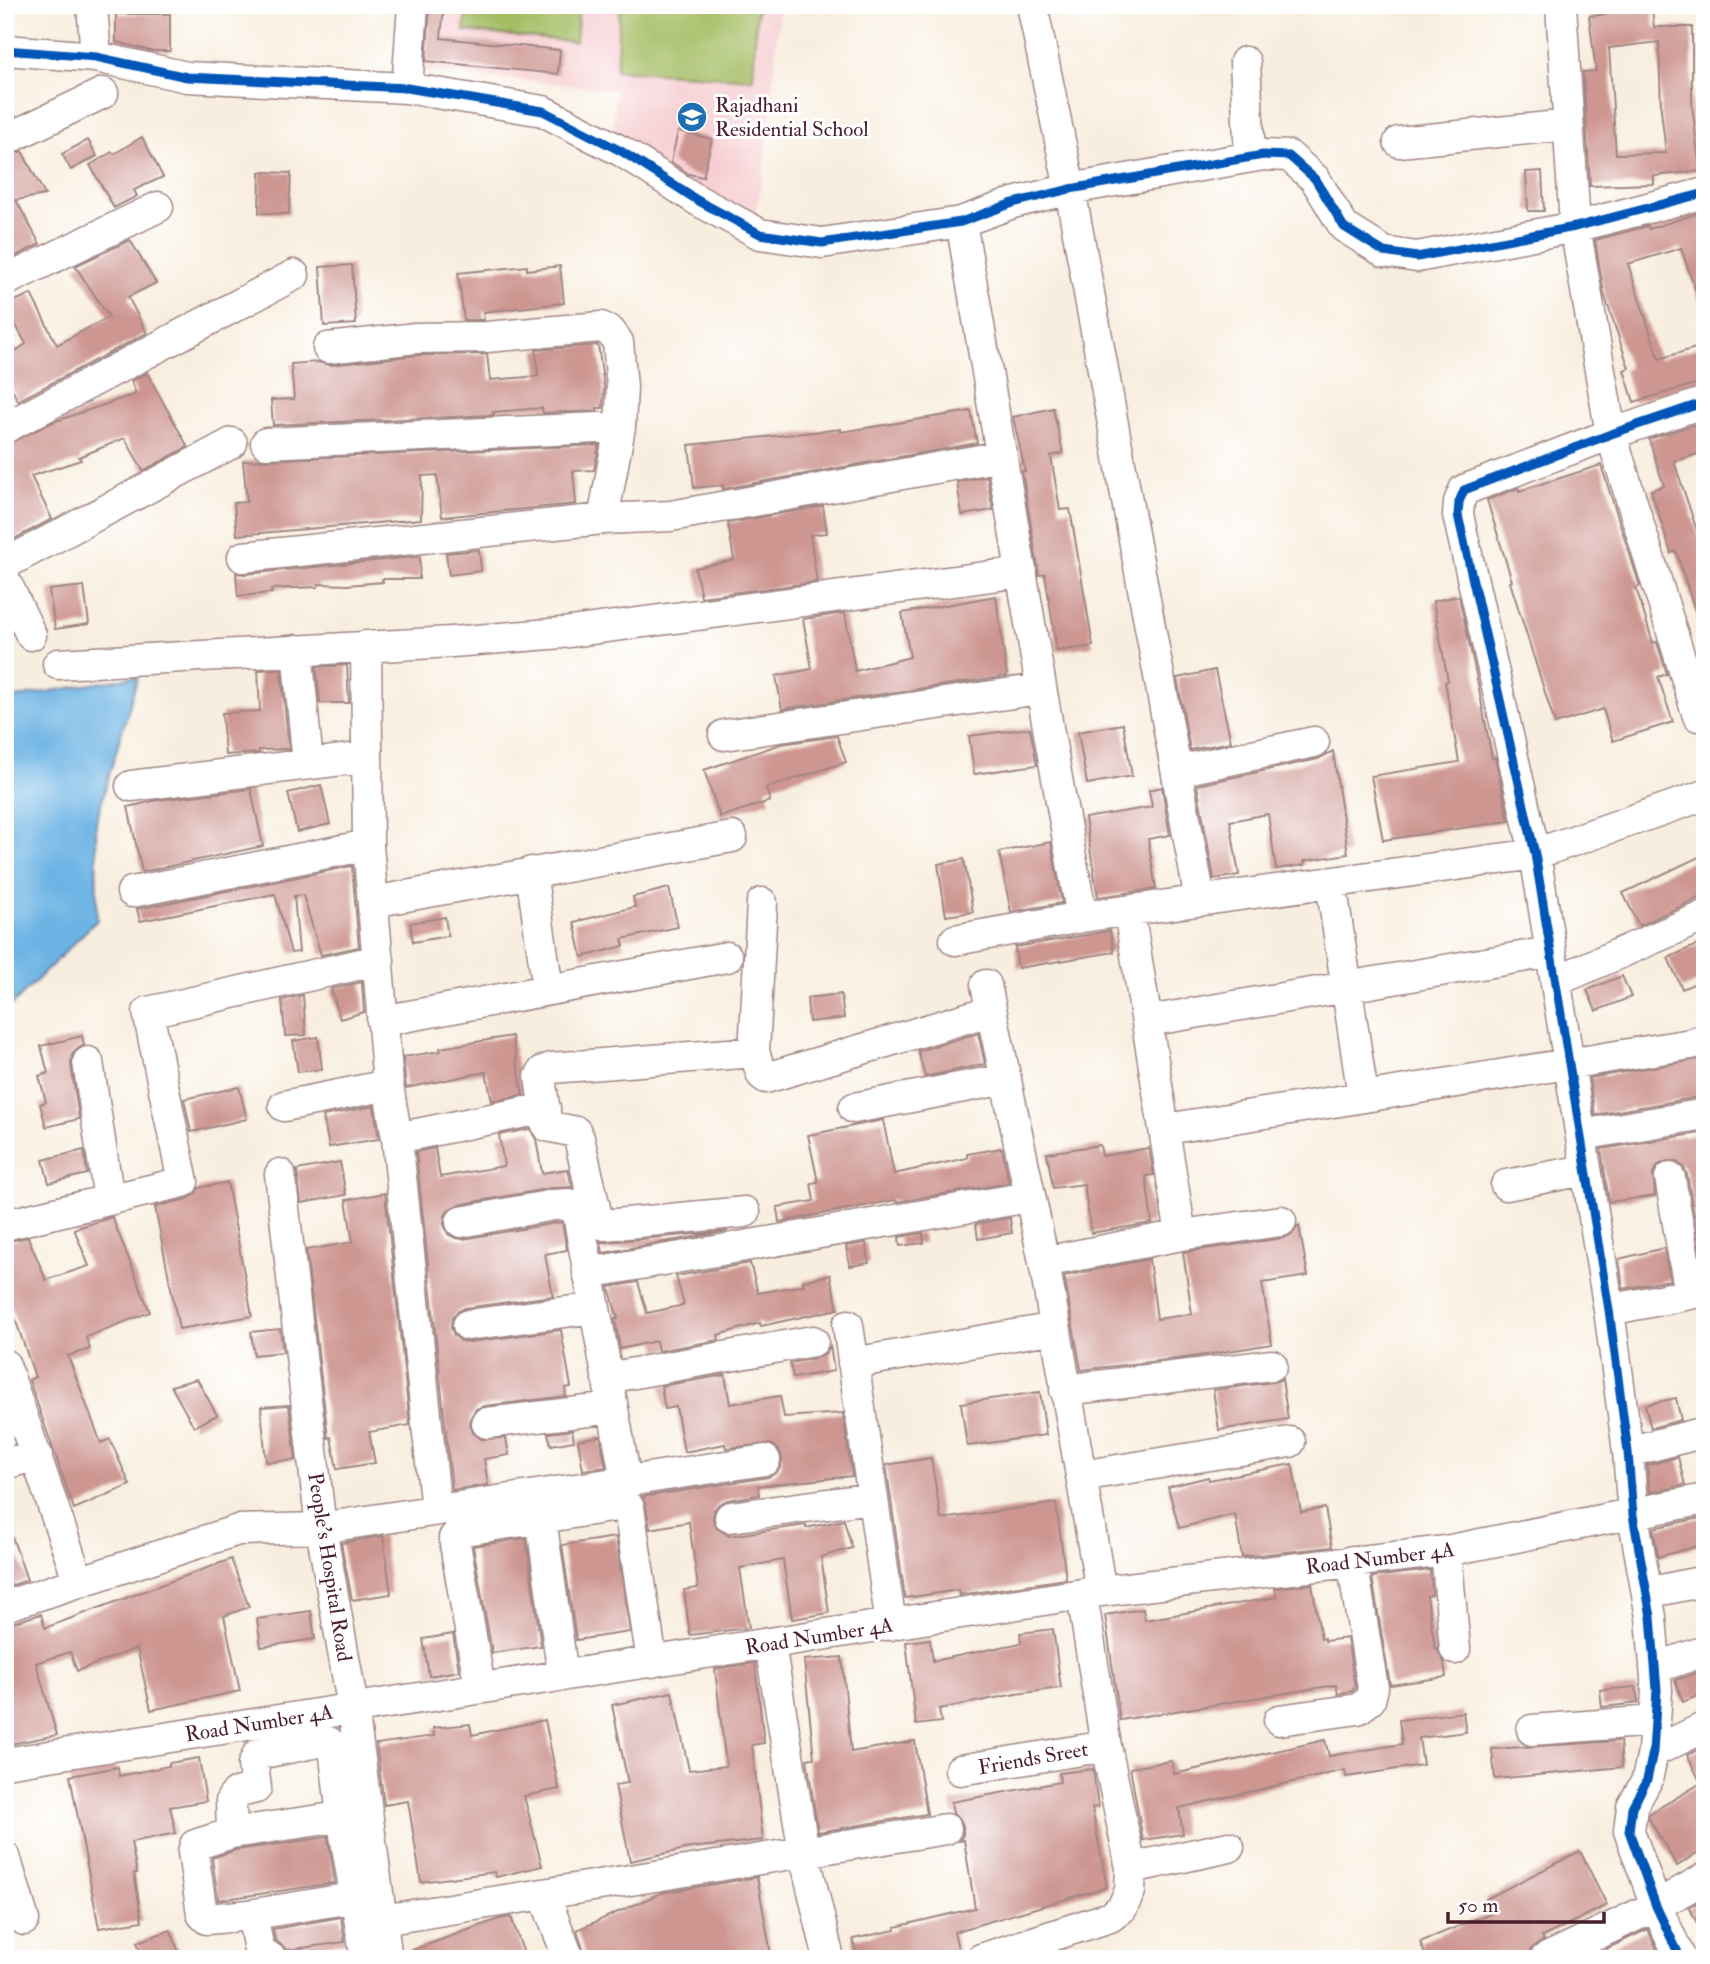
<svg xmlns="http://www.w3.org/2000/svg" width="1710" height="1964" viewBox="0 0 1710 1964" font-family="'IM FELL Double Pica',serif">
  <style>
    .built { fill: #f7cfd2 }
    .green { fill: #a4bd63; stroke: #776e47; stroke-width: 2 }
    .water { fill: #6db4e4; stroke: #5c6a88; stroke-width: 2 }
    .building { fill: #ce9691; fill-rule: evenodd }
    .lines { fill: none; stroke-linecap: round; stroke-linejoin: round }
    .minor-casing { stroke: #a18685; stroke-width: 33 }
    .minor { stroke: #fff; stroke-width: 30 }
    .cycleway-casing { stroke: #fff; stroke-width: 13 }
    .cycleway { stroke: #0057b8; stroke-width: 9 }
    .labels { text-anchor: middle; stroke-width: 6; stroke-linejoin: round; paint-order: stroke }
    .poi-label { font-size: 21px; fill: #4a1f2b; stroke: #fff; text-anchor: start }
    .street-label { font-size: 21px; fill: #4a1f2b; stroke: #fff }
  </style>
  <rect width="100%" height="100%" fill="#fff"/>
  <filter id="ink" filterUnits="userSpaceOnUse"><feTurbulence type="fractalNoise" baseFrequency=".0143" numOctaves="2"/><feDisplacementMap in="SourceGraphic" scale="14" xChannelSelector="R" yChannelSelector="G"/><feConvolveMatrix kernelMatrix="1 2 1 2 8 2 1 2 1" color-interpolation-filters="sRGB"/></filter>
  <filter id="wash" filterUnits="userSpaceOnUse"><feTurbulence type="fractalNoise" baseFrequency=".00686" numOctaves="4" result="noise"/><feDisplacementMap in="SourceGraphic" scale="28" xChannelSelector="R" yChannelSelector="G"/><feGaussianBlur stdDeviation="1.57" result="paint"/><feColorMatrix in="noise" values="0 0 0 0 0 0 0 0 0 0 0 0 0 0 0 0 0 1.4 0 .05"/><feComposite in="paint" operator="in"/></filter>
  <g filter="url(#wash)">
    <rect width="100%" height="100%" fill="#f8eedf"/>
    <path class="built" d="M421 5H780L765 164 754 222 612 144 616 90 415 70Z"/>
    <path class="green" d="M467 5H579L576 42 464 31Z
      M620 5H757L753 79 616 70Z"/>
    <path class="water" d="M138 676 96 821 97 920 7 1010 5 1046V699Z"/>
    <g id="blocks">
      <path class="building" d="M430 5H444L441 38 560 50 558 74 426 61Z
        M1652 9 1654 27H1692V105L1700 171 1654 176V184L1590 186 1583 72 1596 71 1589 16ZM1659 42 1661 110 1666 153 1616 154 1609 48Z
        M116 14H170V51H151L116 42Z
        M678 131 712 139 703 177 689 174 671 162Z
        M142 137 163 177 134 190 137 196 114 208 90 165 112 152 114 154Z
        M88 140 97 156 71 170 62 154Z
        M22 151 45 195 16 200 40 244 14 257 5 241V157Z
        M1542 171 1544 211H1528L1526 172Z
        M260 172 291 173 289 214 259 213Z
        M1705 211V309H1702L1681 248 1628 264 1659 359 1705 345V381L1634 402 1624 370 1629 368 1604 294 1595 240 1648 226 1649 229Z
        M130 240 156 283 128 297 147 333 18 401 5 377V358L26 344 5 305 31 294 57 345 109 317 75 266Z
        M352 265 356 324 324 326 320 267Z
        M527 266V270L560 266 564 303 483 312 484 320H464L458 273Z
        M598 345 604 387 603 408H597V411L543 413 542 408 493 412 494 415 273 425 271 400 294 399 291 364 318 362 330 365 417 355 487 354 490 380 538 376 536 350Z
        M147 373 188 447 143 471 125 438 79 457 81 460 31 476 52 519 5 544V445L53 422 136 394 131 381Z
        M1053 408 1063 453 1051 456 1060 510 1070 509 1093 646 1057 651 1045 574 1039 575 1022 471H1025L1013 417Z
        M971 411 977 443 723 489V485L694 488 689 445 841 429V432Z
        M1705 421V452L1674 461 1705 555V628L1701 629 1676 551 1671 553 1651 490 1664 486 1649 439Z
        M599 445 594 470 573 471 576 504 442 517 437 475 422 476 421 519 237 535 234 503 247 502 243 461Z
        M1601 465 1640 586 1636 588 1653 643 1657 642 1667 674 1658 677 1673 722 1613 741 1603 709 1555 724 1510 582 1512 581 1487 500 1518 488 1519 491Z
        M987 476 993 510 962 515 957 482Z
        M823 506 827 533 810 535 817 582 701 597 695 568 734 560 728 523Z
        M479 550 481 571 449 575 446 553Z
        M412 557H420L419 579H382L383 582 347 585 318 584V587L271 589 272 593 238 596 236 573 245 574Z
        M84 586 89 624 55 629 49 590Z
        M996 596 1007 676 782 709 776 676 812 669 803 619 845 613 855 671 910 657 902 613Z
        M1459 596 1478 684 1492 758 1495 757 1509 821 1383 840 1371 776 1459 762 1445 682 1448 681 1433 601Z
        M347 665 349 703H320L316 667Z
        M281 669 289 749 259 750V753L225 755 222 713 260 711 258 670Z
        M1215 670 1231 742 1190 750 1177 678Z
        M1123 724 1132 776 1087 784 1078 732Z
        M1030 728 1037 765 974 774 969 736Z
        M837 736 846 762 766 788 770 801 720 817 704 770 781 744Z
        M1333 751 1348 854 1304 861 1305 865 1276 869 1268 814 1230 821 1239 875 1214 879 1197 785 1318 759Z
        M321 785 330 824 297 832 288 793Z
        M1162 787 1170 835 1148 839 1156 889 1098 897 1085 818 1152 807 1149 790Z
        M251 789 263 846 142 872 128 807 157 800Z
        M1051 842 1062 903 1011 912 999 852Z
        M1705 854V895L1639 926 1623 893Z
        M964 859 973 912 946 916 938 864Z
        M352 866 359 947 321 955 303 895 294 896 299 952 291 953 275 894 140 921 137 909Z
        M669 888 678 927 622 939 624 946 582 957 574 922 635 907 633 897Z
        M445 917 448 936 413 942 410 923Z
        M1110 931 1114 952 1018 968 1015 947Z
        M1705 941V979L1682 989 1668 958Z
        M1622 976 1631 997 1596 1011 1587 990Z
        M362 982 364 1012 340 1019 331 989Z
        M841 994 844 1018 809 1022 807 998Z
        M303 995 306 1035 285 1036 282 1000Z
        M978 1033 985 1064 925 1077 918 1051Z
        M82 1036 84 1045 77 1049 72 1055 71 1064 79 1119 46 1127 40 1104 46 1102 39 1076 48 1073 41 1046Z
        M512 1036 523 1095 492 1101 486 1072 406 1088 403 1057 441 1051 440 1048Z
        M318 1037 322 1069 298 1072 293 1041Z
        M1705 1058V1096L1595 1115 1589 1078Z
        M239 1087 247 1119 191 1132 184 1099Z
        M374 1106 379 1139 329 1147 323 1116Z
        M883 1120 894 1174 967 1158V1154L1002 1148 1009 1183 896 1202 895 1200 779 1222 777 1207 814 1201 811 1183 818 1182 808 1135Z
        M530 1129 536 1139 542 1173 568 1169 572 1187 551 1188 458 1205 449 1209 445 1216 444 1224 448 1234 455 1238 463 1239 562 1222 567 1250 545 1254 553 1296 465 1308 457 1312 452 1318 451 1328 454 1335 461 1341 470 1342 561 1330 571 1387 565 1388 566 1396 485 1406 476 1409 471 1417 470 1424 473 1433 481 1439 506 1438 509 1455 484 1459 488 1485 452 1490 416 1152 435 1148 440 1177 504 1166 499 1135Z
        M1700 1133 1705 1155 1703 1266 1687 1175 1683 1166 1675 1161H1668L1658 1165 1653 1173 1655 1196 1609 1202 1601 1149Z
        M1100 1145 1102 1156 1149 1148 1154 1175 1146 1176 1152 1223 1091 1233 1084 1184 1053 1188 1047 1153Z
        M84 1150 87 1174 49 1183 43 1160Z
        M340 1162 346 1195 301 1203 297 1170Z
        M227 1182 252 1316 179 1329 155 1207 187 1199 194 1195 199 1188Z
        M385 1193 410 1425 369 1432 375 1463 337 1469 331 1437 328 1438 306 1250 353 1242 346 1200Z
        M112 1217 150 1312 86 1337 90 1349 68 1356 101 1443 110 1439 130 1485 74 1509 29 1380 35 1377 5 1289V1242L28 1237 46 1280 89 1266 74 1229Z
        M1010 1218 1012 1233 978 1239 976 1224Z
        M1298 1226H1299L1308 1276 1262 1283 1272 1344 1193 1357 1081 1370 1064 1276 1149 1259 1157 1319 1192 1314 1183 1252 1283 1238 1292 1234Z
        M728 1231 603 1253 601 1242H607Z
        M923 1233 924 1243 900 1246 899 1237Z
        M866 1243 869 1263 850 1266 846 1246Z
        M1664 1248 1670 1280 1623 1289 1619 1259Z
        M750 1263 758 1293 804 1285 803 1281 830 1275 838 1309 761 1326 760 1323 718 1335 719 1340 658 1351 656 1341 620 1349 615 1319H618L609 1287 638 1282 647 1313 684 1305 676 1276Z
        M280 1329 283 1352 254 1355 251 1332Z
        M830 1346 834 1371 793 1378 790 1363 817 1358 825 1354Z
        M725 1375 730 1404 780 1396 784 1417 843 1413 852 1476 758 1486 759 1495 728 1500 719 1504 714 1510 713 1519 716 1527 729 1536 806 1525V1528L844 1520 852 1548 821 1557 829 1613 792 1619 783 1560 740 1568 749 1628 690 1635 684 1590 698 1588 689 1522 650 1529 646 1505 642 1497 768 1477 776 1473 781 1466 782 1458 779 1450 771 1444 726 1448 725 1444 684 1452 676 1407 665 1409 661 1386Z
        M197 1379 217 1415 194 1427 171 1386Z
        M1282 1379 1288 1419 1219 1430 1213 1390 1274 1382Z
        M1040 1392 1046 1435 967 1446 961 1403Z
        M1676 1398 1681 1420 1651 1428 1645 1405Z
        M289 1405 296 1460 266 1462 261 1407Z
        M572 1430 574 1441 551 1445 548 1433Z
        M600 1436 606 1467 583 1470 578 1440Z
        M1678 1457 1685 1485 1650 1492 1647 1465Z
        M931 1458 941 1519 1056 1503 1066 1579 960 1595 959 1590 905 1598 886 1465Z
        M1292 1464 1301 1512 1325 1508 1332 1547 1242 1557 1235 1514 1179 1528 1168 1487 1208 1477 1209 1480Z
        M1705 1517V1544L1658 1557 1653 1528Z
        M5 1525H8L27 1580 5 1588Z
        M383 1536 391 1594 352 1600 341 1543Z
        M616 1537 630 1632 576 1640 562 1545Z
        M526 1538 541 1646 492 1653 473 1546Z
        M231 1559 249 1607 224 1616 240 1691 151 1710 137 1648 77 1671 70 1652 36 1663 57 1735 5 1745V1625L41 1614 45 1628Z
        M1430 1570 1432 1595 1427 1596 1435 1648H1437L1444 1662 1446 1677 1390 1685 1372 1577Z
        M1312 1584 1321 1639 1324 1638 1325 1641 1347 1638 1355 1687 1352 1691 1338 1694 1336 1685 1120 1720 1105 1615 1143 1609 1145 1620 1277 1597 1275 1588Z
        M311 1611 315 1639 261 1647 257 1619Z
        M1053 1629 1061 1688 1016 1694 939 1709 941 1722 916 1725 906 1642 930 1639 933 1661 1021 1643 1020 1633Z
        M453 1634 459 1671 429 1676 423 1639Z
        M842 1657 851 1752 915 1741 927 1814 818 1832 807 1759 814 1758 804 1660Z
        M755 1663 764 1743 752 1745 763 1840 690 1848 630 1861 615 1785 628 1783 612 1705 672 1692 689 1770 726 1766 715 1669Z
        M1705 1670V1693L1683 1702 1675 1680Z
        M1636 1687 1638 1703 1602 1707 1600 1690Z
        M1463 1712 1466 1732 1419 1738 1423 1765 1346 1777 1345 1770 1179 1808 1183 1834 1143 1840 1130 1768 1172 1761 1174 1774 1325 1740 1329 1756 1402 1744 1399 1720Z
        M545 1720 559 1789 524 1796 542 1866 496 1877 494 1872 421 1882 408 1801 384 1805 376 1744 434 1736 433 1728 470 1724 472 1735Z
        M1620 1741 1622 1767 1495 1779 1492 1749Z
        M1705 1747V1849L1677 1866 1648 1817 1649 1814 1701 1783 1687 1755Z
        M199 1758 206 1801 170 1807 176 1833 131 1842 137 1873H134L142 1921 99 1928 70 1776 118 1767 119 1776 169 1766V1763Z
        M1093 1769 1098 1807 1092 1808 1107 1887 954 1932 959 1952 931 1959H857L853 1939 895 1930V1927L975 1908 964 1840 959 1841 963 1835V1826L960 1819 953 1813 951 1802 1060 1782 1059 1773Z
        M328 1837 335 1883 218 1900 212 1858 236 1850Z
        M1580 1851 1607 1905 1542 1937 1544 1940 1531 1949 1528 1959H1427L1420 1942 1493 1912 1486 1899Z
        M757 1877 771 1954 746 1959H720L719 1956 703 1959H586L577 1930 661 1893Z
        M1705 1898V1939L1689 1907Z
        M341 1917 345 1942 287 1950 275 1940 273 1929Z
        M511 1917 526 1959H404V1953L499 1919Z
        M1648 1929 1659 1953 1648 1959H1611L1606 1949Z
        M171 1930 181 1959H143L137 1942Z"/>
    </g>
  </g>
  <g filter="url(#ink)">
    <use href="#blocks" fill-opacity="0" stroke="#a18685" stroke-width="2"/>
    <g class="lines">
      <g class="minor-casing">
        <path id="minor" d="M92 5 96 57
          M1032 5 1070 189 1200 900
          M1561 5 1575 227 1611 434 1698 716
          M5 50 96 57 187 77 407 88 543 111 621 151 697 200 760 234 822 243 961 222 1013 203 1070 189 1263 155 1289 156 1315 179 1344 227 1384 252 1417 257 1575 227 1705 193
          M1245 62 1250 157
          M407 88 413 5
          M5 140 103 93
          M1399 142 1568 125
          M961 222C1002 454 1039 685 1082 917
          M5 281 158 207
          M328 348 416 338 487 337 601 327 610 331 618 342 622 387 620 427 603 519
          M5 428 294 275
          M266 443 620 427
          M243 557 603 519 671 516 1002 456
          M5 564 232 443
          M5 580 31 635
          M366 646 368 845 388 1085 397 1138 436 1510
          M297 650 308 764
          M58 664 452 642 562 633 1022 572
          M724 735 1040 689
          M1177 771 1314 742
          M131 786 367 757
          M531 872 548 990
          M1331 883 1363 1096
          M132 892 368 845
          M373 902 732 837
          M762 903 754 1052 762 1075 766 1078 990 1011
          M1129 911 1181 1235
          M955 940 1082 917 1535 854 1705 795
          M1556 981 1705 916
          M986 985 1044 1262 1101 1591
          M382 1021 727 957
          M1148 1021 1550 952
          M88 1062 109 1200
          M284 1106 388 1085
          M854 1108 1006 1079
          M1166 1129 1691 1044 1705 1039
          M1581 1135 1705 1114
          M397 1138 545 1108
          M280 1174 321 1528 353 1708 387 1959
          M1670 1178 1690 1294
          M1506 1185 1585 1170
          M745 1212 605 1225 597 1217 579 1138 576 1132 547 1126 540 1077 543 1071 551 1068 754 1052
          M461 1222 554 1205 569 1204 578 1214 626 1481
          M5 1225 183 1182 148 1012 379 960
          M1044 1262 1181 1235 1281 1221
          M588 1273 1029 1197
          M1609 1310 1705 1291
          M468 1325 595 1308
          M848 1325 891 1625
          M853 1363 1055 1328
          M5 1365 78 1580
          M607 1378 813 1341
          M1065 1390 1272 1365
          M487 1423 613 1408
          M1628 1452 1705 1432
          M5 1464 37 1455
          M1081 1476 1290 1442
          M730 1517 873 1498
          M541 1518 563 1676
          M1446 1551 1455 1649
          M1647 1593 1705 1581
          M5 1606 238 1530 321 1528 765 1460
          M770 1644 804 1853 829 1959
          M1655 1668 1705 1651
          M480 1688 454 1538 458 1533 465 1530 623 1505 629 1508 652 1662
          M1279 1720 1358 1709 1370 1700 1373 1688 1352 1561
          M1532 1730 1655 1721
          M1653 1752 1705 1727
          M5 1763 1101 1591 1446 1551 1705 1499
          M960 1770 1106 1746
          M232 1833 360 1814
          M5 1857 24 1920
          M1131 1868 1229 1847
          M544 1895 569 1959
          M249 1915 375 1894
          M382 1920 946 1829
          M272 1959 259 1950 253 1919 249 1915 207 1919 202 1914 193 1852 195 1845 232 1833 231 1800 236 1793 256 1788 253 1765 258 1754 323 1741 329 1742 334 1747 342 1817 366 1959
          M981 1959 1110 1917 1122 1908 1130 1891 1131 1868 1106 1746 1082 1594
          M1545 1959 1656 1906 1705 1878
          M1681 1959 1656 1906 1629 1831 1632 1807 1647 1780 1653 1752 1657 1690 1651 1617 1633 1515 1628 1452 1609 1310 1535 854 1458 515 1459 502 1464 490 1611 434 1705 402"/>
      </g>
      <use href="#minor" class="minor"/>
      <g class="cycleway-casing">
        <path id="cycleway" d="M5 50 96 57 187 77 407 88 543 111 621 151 697 200 760 234 822 243 961 222 1013 203 1070 189 1263 155 1289 156 1315 179 1344 227 1384 252 1417 257 1575 227 1705 193
          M1681 1959 1656 1906 1629 1831 1632 1807 1647 1780 1653 1752 1657 1690 1651 1617 1633 1515 1628 1452 1609 1310 1535 854 1458 515 1459 502 1464 490 1611 434 1705 402"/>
      </g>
      <use href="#cycleway" class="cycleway"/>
    </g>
  </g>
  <defs>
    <g id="school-disc" transform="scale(1.575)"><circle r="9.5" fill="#1f6fb2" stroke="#fff"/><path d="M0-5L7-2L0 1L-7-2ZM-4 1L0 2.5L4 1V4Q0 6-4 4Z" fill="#fff"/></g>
  </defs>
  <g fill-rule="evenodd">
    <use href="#school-disc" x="692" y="117"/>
  </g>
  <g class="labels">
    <g class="poi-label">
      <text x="715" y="112">Rajadhani<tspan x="715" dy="24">Residential School</tspan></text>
    </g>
    <g class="street-label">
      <text transform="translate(1380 1558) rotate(-7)" y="7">Road Number 4A</text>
      <text transform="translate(330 1567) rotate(81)" y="7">People's Hospital Road</text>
      <text transform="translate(819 1636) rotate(-9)" y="7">Road Number 4A</text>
      <text transform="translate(259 1723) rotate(-9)" y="7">Road Number 4A</text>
      <text transform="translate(1033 1758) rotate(-10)" y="7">Friends Sreet</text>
    </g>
  </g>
  <rect width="1710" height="1964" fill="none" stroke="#fff" stroke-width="28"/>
  <path d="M1448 1912v10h156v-10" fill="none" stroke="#4a1f2b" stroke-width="3.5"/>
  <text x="1458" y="1912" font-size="21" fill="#4a1f2b" stroke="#ffffff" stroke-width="5" paint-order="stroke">50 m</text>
</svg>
